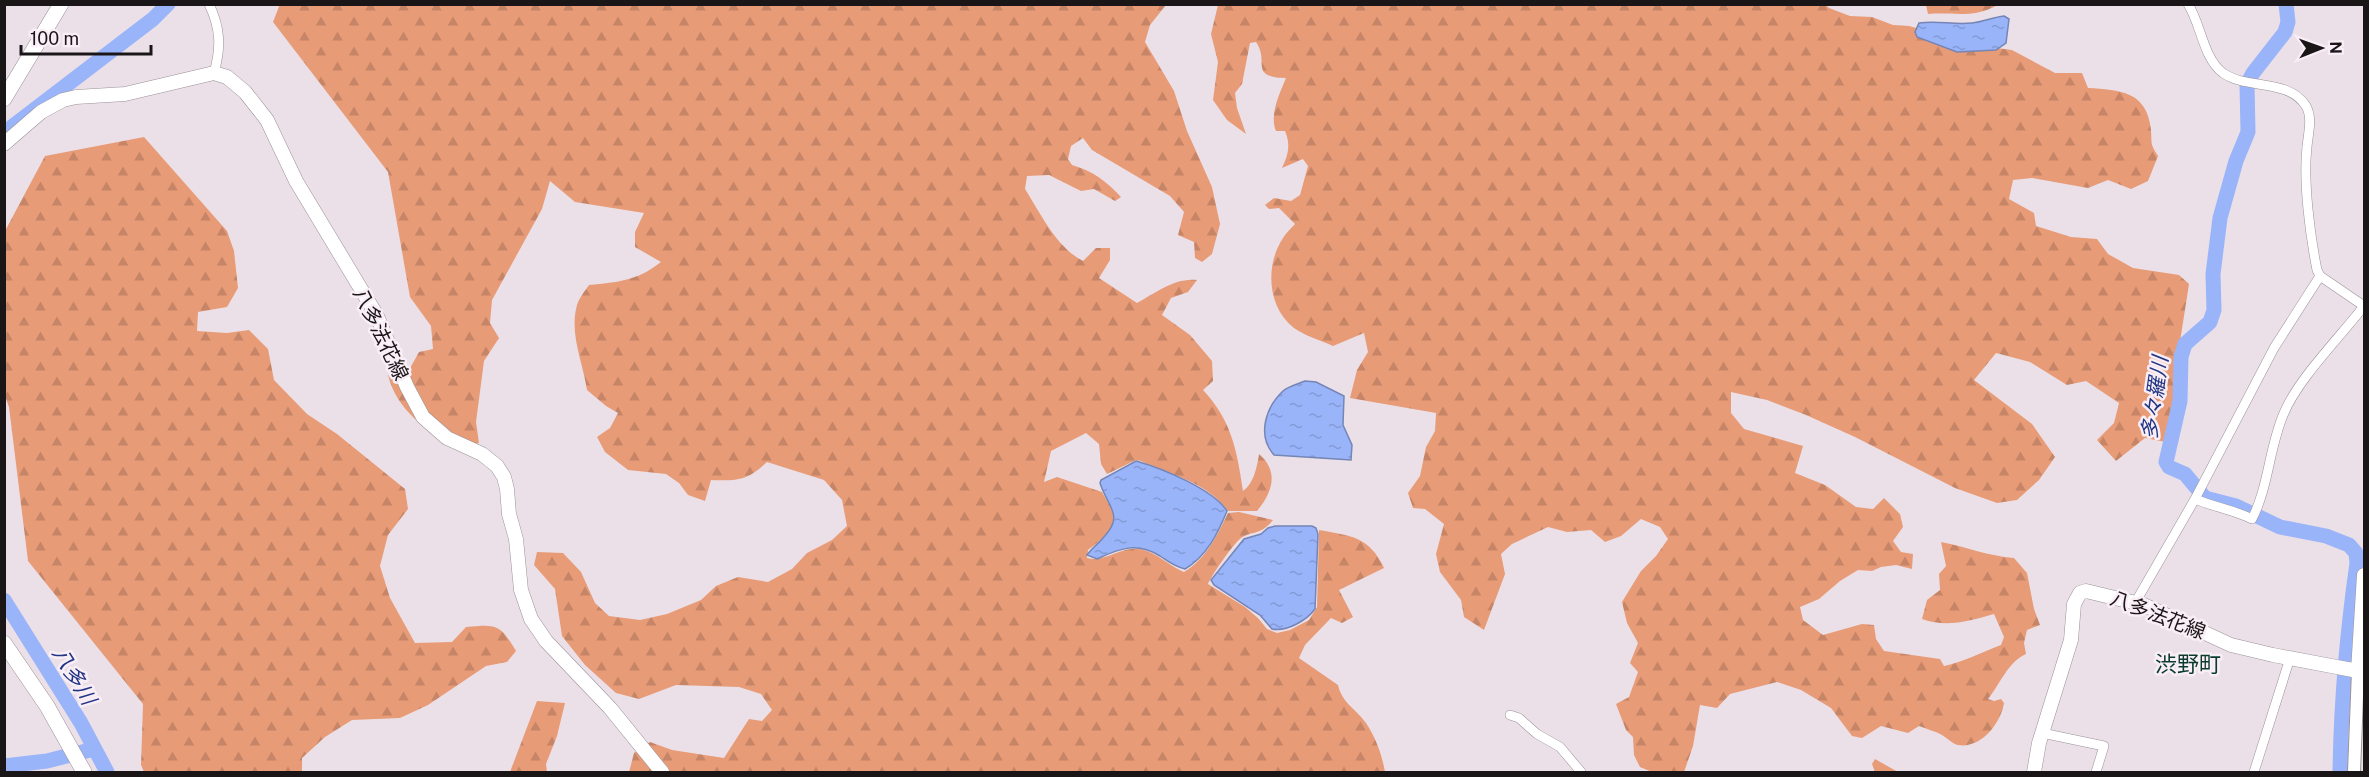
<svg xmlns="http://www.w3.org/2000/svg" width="2369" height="777" viewBox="0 0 2369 777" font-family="'Public Sans','Noto Sans JP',sans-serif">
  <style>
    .forest { fill: url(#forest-firs) }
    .water { fill: url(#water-ripples); stroke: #7485b6; stroke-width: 1.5 }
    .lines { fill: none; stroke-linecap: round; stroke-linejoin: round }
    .river { stroke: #9ab4fa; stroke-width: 15 }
    .minor-casing { stroke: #9b9198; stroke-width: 10 }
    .tertiary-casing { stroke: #9b9198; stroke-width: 14 }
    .secondary-casing { stroke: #9b9198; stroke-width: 15 }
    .primary-casing { stroke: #9b9198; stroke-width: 16 }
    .minor { stroke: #fff; stroke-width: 9 }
    .tertiary { stroke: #fff; stroke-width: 12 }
    .secondary { stroke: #fff; stroke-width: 14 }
    .primary { stroke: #fff; stroke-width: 15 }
    .labels { text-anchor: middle; stroke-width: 5; stroke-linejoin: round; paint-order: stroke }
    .street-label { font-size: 20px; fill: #1a1618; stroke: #f9eef5 }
    .water-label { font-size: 21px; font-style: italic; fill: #223685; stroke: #f9eef5 }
    .quarter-label { font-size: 22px; fill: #0b3c2b; stroke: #f9eef5 }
  </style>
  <defs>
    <pattern id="forest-firs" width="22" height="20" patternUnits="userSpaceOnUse" patternTransform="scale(1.5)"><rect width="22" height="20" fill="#e89b77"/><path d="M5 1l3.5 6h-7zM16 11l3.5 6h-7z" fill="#c68566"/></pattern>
    <pattern id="water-ripples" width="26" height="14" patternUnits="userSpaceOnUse" patternTransform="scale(1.5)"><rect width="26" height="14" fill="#9ab4fa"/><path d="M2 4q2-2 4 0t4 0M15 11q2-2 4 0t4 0" fill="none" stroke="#849ad6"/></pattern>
  </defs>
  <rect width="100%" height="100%" fill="#ebe0e8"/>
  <path class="forest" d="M280 4 1166 5 1150 25 1145 42 1174 91 1187 131 1212 187 1220 224 1212 254 1202 262 1195 258 1194 242 1178 235 1184 212 1170 196 1092 150 1083 138 1071 146 1068 159 1072 165C1093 171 1106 181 1121 197L1115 201 1094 189 1081 191 1049 175 1027 176 1025 189C1041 214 1056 247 1083 261L1096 248H1110V260L1099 278 1137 303C1155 293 1176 277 1197 280L1188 292 1171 298 1162 315 1190 335 1212 361 1213 381 1203 390C1232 421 1237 451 1243 491 1254 483 1257 467 1259 454 1279 471 1273 492 1257 511H1228C1209 484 1171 474 1141 461L1136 460 1107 474 1101 464 1099 444 1086 433 1051 451 1044 482 1057 477 1102 492C1105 498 1112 507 1113 514 1116 529 1098 543 1088 550L1087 558C1104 563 1120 547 1138 549 1154 550 1169 566 1184 572 1206 559 1217 536 1228 513L1239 512 1273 520C1260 536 1253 530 1241 538 1233 544 1212 575 1208 584L1245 607 1258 618 1267 629 1277 633 1290 630 1309 620 1317 607 1319 530C1351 536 1369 536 1384 568L1339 590 1353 617 1342 623 1331 618 1305 645 1299 658 1338 685C1342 703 1356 709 1366 723 1376 738 1382 755 1385 772H629L634 753 650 742 672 750 724 758 749 719 762 721 772 710 761 694 739 687 676 685 639 699 616 693 585 665 562 636 555 589 534 565 537 552 563 553 581 572 595 603 609 616 640 620 667 614 701 600 716 586 738 577 768 582 792 569 807 553 832 540 847 526 842 500 824 480 767 462C747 481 737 481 711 480L705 501 688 495 679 483 666 474 628 470 605 452 597 437 610 428 618 413 606 406 587 390C583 362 569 334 577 305 579 298 585 291 589 285 618 282 637 281 661 262L635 247V232L644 213 575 202 550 181 542 209 492 300 490 323 499 338 484 361 476 422 479 443 455 448C426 429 397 411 388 375L409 370 419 352 433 349 431 326 410 297 388 172 273 22Z
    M1218 5H1826L1829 8 1850 16 1872 17 1893 25 1909 26 1981 46 2012 50 2055 73H2082L2088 88C2120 90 2147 91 2151 130 2152 145 2150 143 2158 156L2148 181 2131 189 2108 180 2088 188 2032 178 2013 180 2009 199 2034 213 2036 226 2071 237 2097 239 2108 254 2133 268 2179 275 2189 284 2179 348 2175 407 2166 442 2145 438 2116 461 2097 440 2114 423 2119 403 2086 381 2067 385 2030 362 1996 353 1974 380 2032 424 2055 457 2039 480 2017 500 1997 503 1955 488 1855 437 1806 415 1767 400 1731 392V413L1744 429 1803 446 1795 473 1825 485 1856 507 1873 509 1884 498 1900 514 1903 527 1893 541 1901 552 1913 554 1912 569 1896 565 1881 567 1872 571 1858 570 1840 581 1819 599 1800 607 1803 620 1823 635 1862 624 1874 625 1876 639 1884 651 1940 659 1944 666C1963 662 1982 652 2001 645L2004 637 1994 614C1969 621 1947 628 1922 619L1927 600 1940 590 1939 574 1946 566 1941 542C1967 547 1988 556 2014 558L2027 573 2034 609 2040 625 2027 630 2024 643 2026 654C2007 663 2001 683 1988 699L1994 701 2001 699 2004 703C2001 723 1981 749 1958 745 1953 744 1947 738 1942 735 1935 731 1926 729 1919 726L1908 733 1881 726 1862 738 1852 736 1831 708 1801 690 1777 682 1730 694 1717 708 1700 705 1693 746 1684 772H1652L1640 767 1634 755 1633 737 1626 730 1616 704 1629 697 1638 672 1630 663 1638 643 1627 623 1622 602 1641 571 1656 556 1668 539 1660 527 1641 519 1621 536 1605 542 1591 530 1567 532 1548 527 1512 544 1501 554 1505 574 1484 630 1464 617 1461 600 1440 572 1436 554 1444 524 1425 509 1413 508 1408 493 1420 476 1426 447 1435 431 1436 413 1350 398 1357 370 1368 352 1364 333 1333 346C1320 340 1305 336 1294 328 1267 307 1265 265 1283 238 1286 233 1291 228 1295 224L1279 208 1269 209 1265 205 1274 198 1291 201 1300 195 1308 166 1303 159 1282 168C1288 155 1291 145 1285 131H1276C1269 114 1280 93 1286 78 1248 77 1270 62 1256 42L1250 43 1242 84 1235 93 1237 108 1246 134 1227 120 1213 100 1218 62 1211 34Z
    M1926 5V4L1998 5C1971 19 1956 12 1928 14Z
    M144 137 227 231 234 251 238 288 227 307 198 312 197 331 227 333 249 330 268 349 274 380 307 414 337 434 405 489 408 509 388 535 380 566 390 598 415 643 452 642 466 627C497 624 500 624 516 651L507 662 486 666 428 705 400 718 352 720 325 737 302 758V772H144L141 765 143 704 28 561 9 407 5 396V231L45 156Z
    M537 701 565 703 557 736 546 764 547 772H510Z
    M1875 759 1898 772H1875L1872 764Z"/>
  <path class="water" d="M2004 16 2009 19 2006 43 1996 50 1957 52 1917 37 1915 32 1919 23C1937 20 1953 25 1972 23 1983 22 1993 17 2004 16Z
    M1305 381 1316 382 1344 396 1343 425 1352 445 1351 460 1274 455C1257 436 1265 408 1283 391 1289 386 1298 384 1305 381Z
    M1136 461C1161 468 1213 489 1227 511 1218 533 1207 556 1185 569 1175 567 1169 562 1160 556 1137 542 1120 548 1097 559L1087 555C1091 549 1098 544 1103 538 1125 515 1108 508 1100 483L1101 480Z
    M1275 526H1312L1316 528 1318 534 1315 609C1307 620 1287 632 1272 629L1260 615 1214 585 1211 580 1244 539 1261 534 1268 528Z"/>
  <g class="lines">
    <path class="river" d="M2286 4 2288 22 2285 32 2253 73 2247 84 2248 132 2236 161 2220 218 2213 274 2214 310 2210 322 2185 344 2181 357 2180 401 2166 462 2169 467 2185 474 2205 498 2236 506 2280 527 2326 536 2349 545 2356 553 2357 563C2347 633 2341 702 2340 772
      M4 133 153 19 168 4
      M4 600 81 723 107 772
      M4 766 47 761 94 749"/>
    <g class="minor-casing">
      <path id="minor" d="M209 4C221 29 221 48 214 73
        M2188 4C2201 24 2203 58 2223 73 2247 90 2288 78 2306 106 2313 118 2308 134 2307 147 2303 181 2310 235 2317 270L2320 276 2364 306
        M2195 499C2214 507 2234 510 2252 519 2269 486 2269 447 2284 413 2298 379 2341 336 2364 306
        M2135 603 2195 499 2274 348 2320 276
        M1510 715 1519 718 1537 734 1560 747 1581 772
        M2042 733 2104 746 2096 772
        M2254 772 2290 658"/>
    </g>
    <g class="tertiary-casing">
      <path id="tertiary" d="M2354 772 2358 671"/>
    </g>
    <g class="secondary-casing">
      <path id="secondary" d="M4 144 41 112 63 100 76 97 125 94 214 73 227 77 245 92 267 120 296 181 376 314 407 387 423 417 447 438 482 454 497 466 504 477 507 489 509 514 516 539 521 590 531 619 546 641 610 708 662 772
        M2034 772 2039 743 2071 640 2074 604 2080 593 2086 591 2144 605 2231 645 2273 655 2358 671 2364 575"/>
    </g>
    <g class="primary-casing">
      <path id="primary" d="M4 99 61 4
        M4 643 47 706 84 772"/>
    </g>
    <use href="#minor" class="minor"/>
    <use href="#tertiary" class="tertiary"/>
    <use href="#secondary" class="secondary"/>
    <use href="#primary" class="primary"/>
  </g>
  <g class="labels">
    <g class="street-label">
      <text transform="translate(381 334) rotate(64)" y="7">八多法花線</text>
      <text transform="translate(2158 615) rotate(21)" y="7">八多法花線</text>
    </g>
    <g class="water-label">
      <text transform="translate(2155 398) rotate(-82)" y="7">多々羅川</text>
      <text transform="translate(74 676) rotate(59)" y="7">八多川</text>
    </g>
    <g class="quarter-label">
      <text x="2188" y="672">渋野町</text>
    </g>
  </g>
  <rect width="2369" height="777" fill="none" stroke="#1a1618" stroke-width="12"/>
  <g transform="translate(2321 48) rotate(89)" stroke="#f9eef5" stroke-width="4.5" paint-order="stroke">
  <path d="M0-4.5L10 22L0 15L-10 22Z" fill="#1a1618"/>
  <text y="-9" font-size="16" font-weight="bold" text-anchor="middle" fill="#1a1618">N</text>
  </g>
  <path d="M21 45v9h130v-9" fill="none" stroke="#1a1618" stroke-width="3"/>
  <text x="30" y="45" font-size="18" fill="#1a1618" stroke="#f9eef5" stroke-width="4.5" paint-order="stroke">100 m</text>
</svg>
